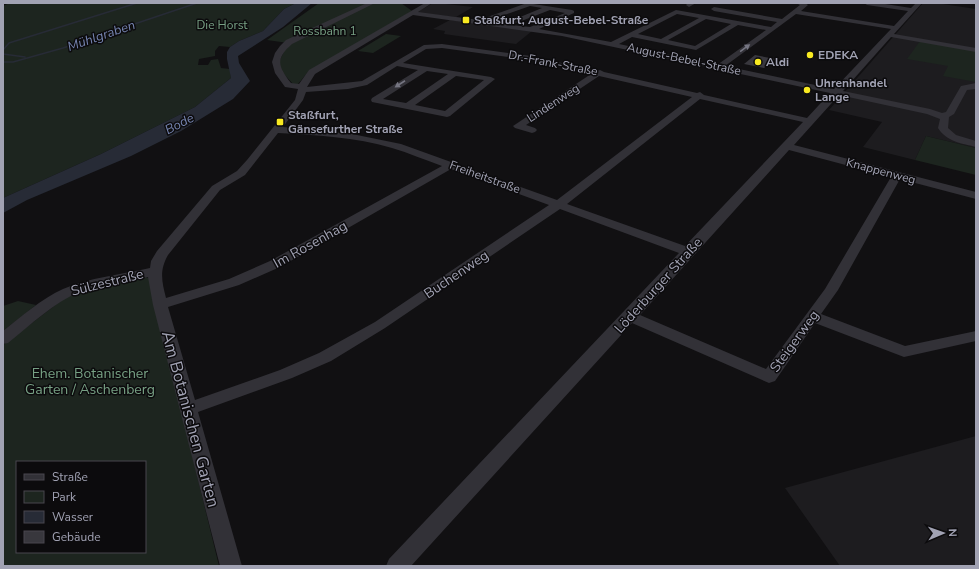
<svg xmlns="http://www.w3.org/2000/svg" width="979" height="569" viewBox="0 0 979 569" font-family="'Nunito Sans',sans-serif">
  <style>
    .built { fill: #1d1c1f }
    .green { fill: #1d251f; fill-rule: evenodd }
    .water { fill: #272b36 }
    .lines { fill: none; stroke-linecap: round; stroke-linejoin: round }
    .stream { stroke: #272b36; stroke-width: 1.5 }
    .building { fill: #38373d }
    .minor { fill: #323137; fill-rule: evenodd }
    .oneway { fill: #757581 }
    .poi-dot { fill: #f9ea21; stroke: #0c0b0d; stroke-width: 1.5 }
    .labels { text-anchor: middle; stroke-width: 3; stroke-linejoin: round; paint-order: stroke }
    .far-poi-label { font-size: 12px; font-weight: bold; fill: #a1a2b3; stroke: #0c0b0d; text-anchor: start }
    .far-park-label { font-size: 12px; fill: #77a084; stroke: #0c0b0d }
    .far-street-label { font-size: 12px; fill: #a1a2b3; stroke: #0c0b0d }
    .far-water-label { font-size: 13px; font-style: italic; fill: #7685b1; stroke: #0c0b0d }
    .street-label { font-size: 14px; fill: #a1a2b3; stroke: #0c0b0d }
    .park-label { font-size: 14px; fill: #77a084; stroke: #0c0b0d }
    .near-street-label { font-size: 17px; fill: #a1a2b3; stroke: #0c0b0d }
  </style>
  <rect width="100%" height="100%" fill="#111012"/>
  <path class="built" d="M433 3H437L473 7 456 17 416 13Z
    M923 3H936L976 9V148L926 136 915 160 863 147 882 122 829 110Z
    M450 20 532 31 516 44 444 34 445 31 433 29Z
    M976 436V566H840L785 488Z"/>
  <path class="green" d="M10 3H296L284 9 263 31 239 41 230 47 219 46 215 51V56L199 59 198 65H208L211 60 218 59 221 68 230 69 231 78 195 107 101 154 3 198V6Z
    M319 3H401L412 11 308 72 298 84 294 85 281 71 278 64 288 43 267 40Z
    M386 34 401 36 373 53 358 51Z
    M920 41 976 51V82L943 76 948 66 907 59Z
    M926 136 976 148V175L915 160Z
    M140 276 149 278 219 566H3V345L70 294ZM17 462H145V552H17Z
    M18 301 36 305 3 331V306Z"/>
  <path class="water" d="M296 3H312L283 27 238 56 239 63 250 81 233 99 181 131 131 156 27 200 3 213V198L101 154 195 107 231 78 227 59V52L230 47 239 41 263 31 284 9Z"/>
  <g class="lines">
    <path class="stream" d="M3 50 9 43 137 3
      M3 54 25 57
      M3 62H13L63 48 197 3"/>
  </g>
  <path class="building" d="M755 55 775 59 764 68 744 64Z"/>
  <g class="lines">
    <path class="minor" d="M367 3H375L292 44C275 59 278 66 291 83L299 84 309 70 425 3H432L418 12 479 20 527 3 572 10 574 11V13L539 29 611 42 676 10 771 27 777 22 714 11 711 9 714 7 782 19 800 5 796 3H805L808 5 801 11 894 26 908 11 867 5 864 3H879L911 8 916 3H922L894 34 976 48V52L891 37 843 91 930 109 942 113 946 112 961 86 976 83V89L967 90 954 114 949 117 948 128 956 135 976 141V147C961 143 947 142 938 128L940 119 927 114 839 95 794 145 976 192V199L900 179 838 290 821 314 905 346 976 331V341L904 357 815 323 775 381 769 383 632 323 411 566H386L389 559 679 253 560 209 385 328 331 361 292 378 198 412 242 566H220L153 305 148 277 81 291C53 303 32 324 8 343L3 344V331C22 316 41 299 63 289 88 278 123 274 150 268L151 261 157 251 212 186 237 171 247 160 295 100 298 89 285 87 275 73 272 62 275 53 280 46 286 40ZM530 6 542 8 503 24 487 21ZM550 10 565 13 530 27 511 25ZM677 14 699 18 661 39 638 34ZM796 14 891 29 834 89 725 66ZM413 15 562 36 830 93 807 118 704 95 700 92 697 93 604 72 600 70 597 71 531 56 442 44 424 45 362 81 307 87 315 74ZM706 19 731 24 695 46 668 40ZM738 25 766 30 717 65 619 44 632 37 696 50ZM442 48 531 60 591 74 513 126 515 128 532 133 535 132 537 130 535 128 526 125 599 76 692 97 557 200 401 144 352 134 283 127 303 100 306 92 348 89 367 85 397 66 418 70 372 98 371 100 372 102 447 117 450 116 495 79 491 77 403 63 426 49ZM427 71 448 74 406 103 383 99ZM456 76 484 80 445 111 415 105ZM700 99 803 122 685 246 567 204ZM278 133C316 135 355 137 392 148 409 153 425 160 442 166L270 261 229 279 166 298C162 282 159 271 168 255L220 190 245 175ZM789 150 891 177 825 289 766 369 640 315ZM451 169 549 205 375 322 319 353 280 370 195 400 168 307 239 285 280 267Z
      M688 3H696L689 7 686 5Z"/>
  </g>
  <defs><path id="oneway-solid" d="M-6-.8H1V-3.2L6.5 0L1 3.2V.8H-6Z"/></defs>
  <g class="oneway">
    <use href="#oneway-solid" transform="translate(745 48) rotate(-36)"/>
    <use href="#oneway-solid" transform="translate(400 84) rotate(147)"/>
  </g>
  <g class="poi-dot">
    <rect x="462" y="16" width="8" height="8" rx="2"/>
    <circle cx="810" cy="55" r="4"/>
    <circle cx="758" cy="62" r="4"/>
    <circle cx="807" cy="90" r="4"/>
    <rect x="276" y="118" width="8" height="8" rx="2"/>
  </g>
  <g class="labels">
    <g class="far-poi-label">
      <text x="474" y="24">Staßfurt, August-Bebel-Straße</text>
      <text x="818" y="59">EDEKA</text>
      <text x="766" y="66">Aldi</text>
      <text x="815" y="87">Uhrenhandel<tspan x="815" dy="14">Lange</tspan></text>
      <text x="288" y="119">Staßfurt,<tspan x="288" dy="14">Gänsefurther Straße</tspan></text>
    </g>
    <g class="far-park-label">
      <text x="222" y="29">Die Horst</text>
      <text x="325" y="35">Rossbahn 1</text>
    </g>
    <g class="far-street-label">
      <text transform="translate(684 59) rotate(12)" y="4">August-Bebel-Straße</text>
      <text transform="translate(553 63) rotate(11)" y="4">Dr.-Frank-Straße</text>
      <text transform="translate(553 103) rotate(-33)" y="4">Lindenweg</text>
      <text transform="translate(881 171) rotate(15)" y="4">Knappenweg</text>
      <text transform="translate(485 177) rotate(20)" y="4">Freiheitstraße</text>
    </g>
    <g class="far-water-label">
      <text transform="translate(101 35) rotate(-19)" y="5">Mühlgraben</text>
      <text transform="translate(179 123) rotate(-27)" y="5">Bode</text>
    </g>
    <g class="street-label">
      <text transform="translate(310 244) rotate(-29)" y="5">Im Rosenhag</text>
      <text transform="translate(456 274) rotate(-34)" y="5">Buchenweg</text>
      <text transform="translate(107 282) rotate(-14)" y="5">Sülzestraße</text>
      <text transform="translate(658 285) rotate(-48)" y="5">Löderburger Straße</text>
      <text transform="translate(794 341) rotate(-54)" y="5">Steigerweg</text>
    </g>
    <g class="park-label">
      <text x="90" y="378">Ehem. Botanischer<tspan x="90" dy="16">Garten / Aschenberg</tspan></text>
    </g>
    <g class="near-street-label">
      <text transform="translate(191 419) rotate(75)" y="6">Am Botanischen Garten</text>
    </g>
  </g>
  <rect width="979" height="569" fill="none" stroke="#a1a2b3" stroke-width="8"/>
  <rect x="16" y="461" width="130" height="92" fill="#0c0b0d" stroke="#48474f"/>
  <rect x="24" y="474" width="20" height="6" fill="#323137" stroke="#48474f"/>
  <text x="52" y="481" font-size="12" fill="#a1a2b3">Straße</text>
  <rect x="24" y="491" width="20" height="12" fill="#1d251f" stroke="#48474f"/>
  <text x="52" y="501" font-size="12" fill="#a1a2b3">Park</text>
  <rect x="24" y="511" width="20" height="12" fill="#272b36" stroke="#48474f"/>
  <text x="52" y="521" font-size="12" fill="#a1a2b3">Wasser</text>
  <rect x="24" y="531" width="20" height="12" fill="#38373d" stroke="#48474f"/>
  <text x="52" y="541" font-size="12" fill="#a1a2b3">Gebäude</text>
  <g transform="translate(943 533) rotate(88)" stroke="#0c0b0d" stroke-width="3" paint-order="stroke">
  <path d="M0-3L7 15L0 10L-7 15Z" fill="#a1a2b3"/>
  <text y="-6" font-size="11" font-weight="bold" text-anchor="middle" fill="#a1a2b3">N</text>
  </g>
</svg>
